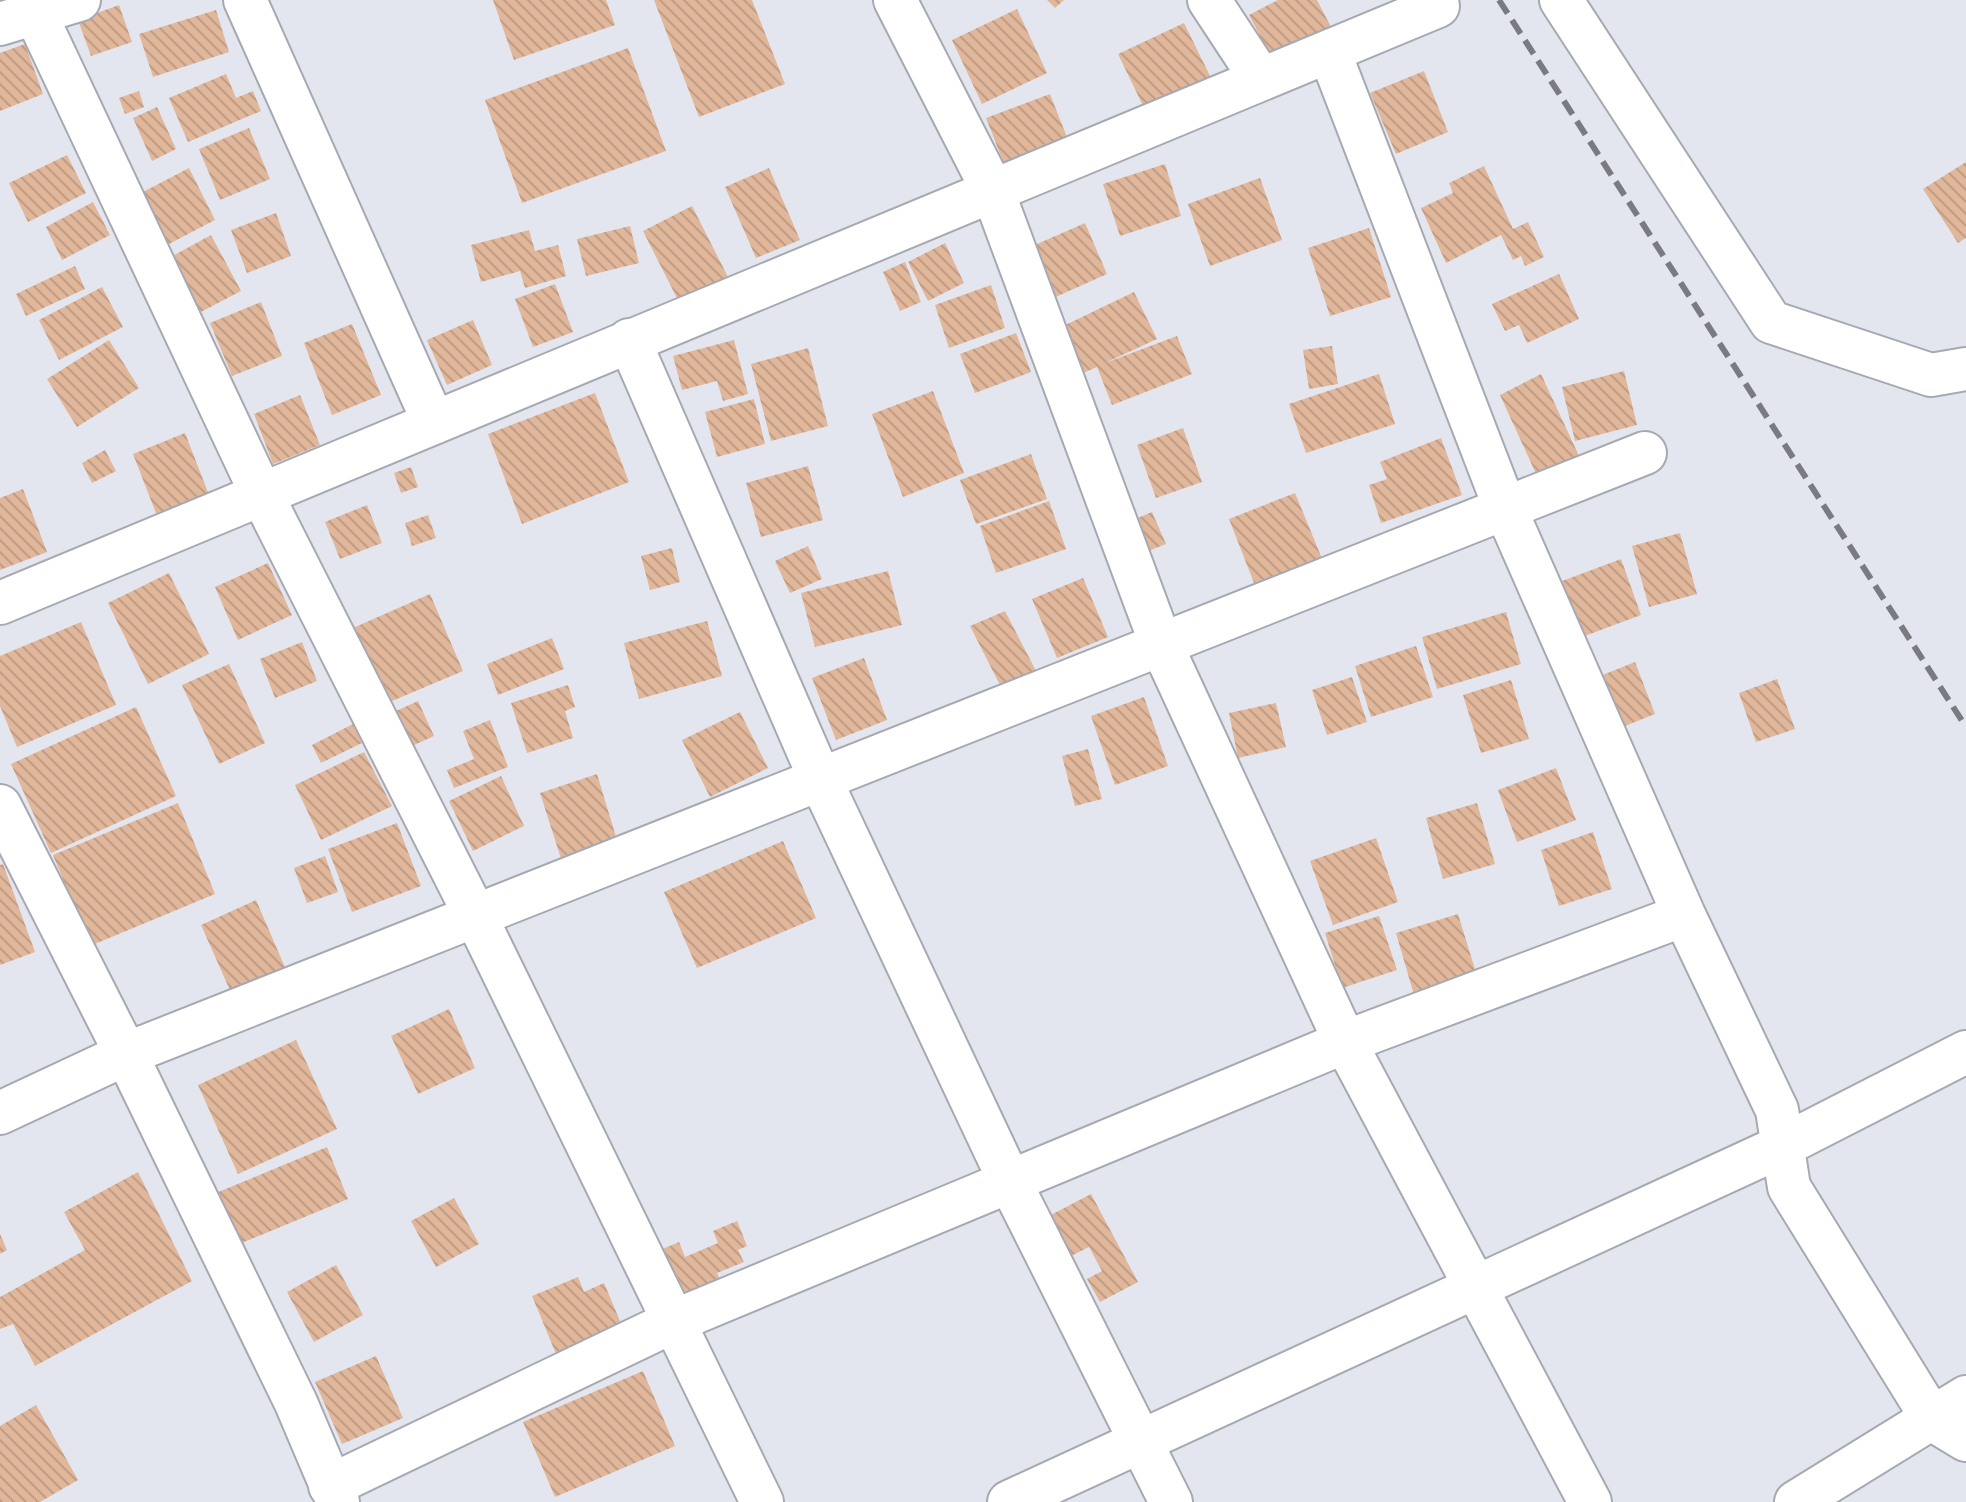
<svg xmlns="http://www.w3.org/2000/svg" width="1966" height="1502" viewBox="0 0 1966 1502" font-family="'Libre Baskerville',serif">
  <style>
    .building { fill: url(#building-back-hatch) }
    .lines { fill: none; stroke-linecap: round; stroke-linejoin: round }
    .street-casing { stroke: #a7a9b2; stroke-width: 46 }
    .street { stroke: #fff; stroke-width: 42 }
    .rail { stroke: #797b81; stroke-width: 6; stroke-dasharray: 16 8; stroke-linecap: butt }
  </style>
  <defs>
    <pattern id="building-back-hatch" width="6" height="6" patternUnits="userSpaceOnUse" patternTransform="scale(2)"><rect width="6" height="6" fill="#e1b79b"/><path d="M-1 5l2 2M0 0l6 6M5-1l2 2" fill="none" stroke="#c09d85"/></pattern>
  </defs>
  <rect width="100%" height="100%" fill="#e4e6ef"/>
  <path class="building" d="M493 0H606L615 25 514 60Z
    M654 0H752L785 84 699 117Z
    M1047 0H1064L1055 8Z
    M1278 0H1317L1331 27 1272 59 1249 15Z
    M119 5 132 42 91 56 78 20Z
    M1017 9 1047 73 982 104 952 40Z
    M216 10 229 52 153 77 139 34Z
    M1184 23 1213 82 1147 114 1118 54Z
    M25 44 43 94 0 111V53Z
    M628 48 666 151 522 203 485 100Z
    M1424 71 1448 132 1396 154 1370 93Z
    M226 74 236 98 253 91 261 111 188 142 169 98Z
    M139 91 144 107 125 114 119 98Z
    M1050 94 1070 145 1006 169 986 118Z
    M157 107 176 149 152 161 133 118Z
    M249 128 270 179 220 200 199 149Z
    M67 155 86 193 28 222 9 183Z
    M1966 162V238L1958 243 1923 189Z
    M1165 164 1181 216 1120 236 1103 184Z
    M1484 166 1513 229 1528 222 1544 257 1525 266 1521 256 1513 260 1501 235 1446 263 1421 208 1453 193 1449 183Z
    M189 168 215 220 167 245 141 193Z
    M769 168 800 240 756 258 725 187Z
    M1260 178 1282 240 1210 266 1188 204Z
    M93 202 110 235 62 260 46 227Z
    M692 206 728 277 679 302 643 231Z
    M276 213 291 256 247 273 231 230Z
    M1085 223 1107 274 1049 300 1028 248Z
    M630 226 639 263 586 276 577 239Z
    M1369 228 1391 297 1330 316 1308 248Z
    M529 230 535 251 558 245 566 276 525 288 520 271 481 282 471 245Z
    M211 235 241 291 199 313 169 258Z
    M945 243 964 283 928 301 908 262Z
    M905 262 921 302 900 311 883 272Z
    M75 266 85 289 26 316 16 294Z
    M1559 274 1579 319 1527 343 1519 325 1505 331 1492 304Z
    M555 284 573 332 533 347 515 299Z
    M991 285 1005 328 949 348 935 305Z
    M102 287 123 327 59 360 39 320Z
    M1134 292 1157 339 1105 363 1177 336 1192 374 1112 405 1097 367 1081 374 1059 328Z
    M261 302 282 356 232 376 210 323Z
    M473 320 492 365 447 385 427 340Z
    M352 324 381 395 332 415 304 343Z
    M1016 333 1031 372 975 393 960 354Z
    M109 340 139 388 77 427 47 379Z
    M734 340 748 394 723 401 717 381 682 390 673 356Z
    M1332 346 1338 384 1309 389 1303 350Z
    M808 348 828 426 771 441 751 364Z
    M1624 371 1637 425 1575 441 1562 387Z
    M1379 374 1395 424 1306 453 1289 404Z
    M1541 374 1580 458 1538 478 1500 395Z
    M933 391 964 473 903 497 872 414Z
    M595 393 629 482 522 524 488 434Z
    M300 395 320 445 273 464 254 414Z
    M754 399 765 444 717 457 705 412Z
    M1183 428 1202 482 1156 498 1137 445Z
    M185 433 211 500 159 521 133 454Z
    M1441 438 1462 495 1381 523 1369 485 1387 479 1380 462Z
    M105 450 116 471 92 483 82 463Z
    M1031 454 1047 499 976 524 960 480Z
    M808 466 823 520 761 537 746 483Z
    M411 467 418 487 401 493 394 473Z
    M23 489 47 552 0 570V498Z
    M1295 493 1323 561 1256 588 1229 519Z
    M1049 501 1066 549 996 573 980 526Z
    M367 505 382 543 340 559 325 522Z
    M1152 512 1166 544 1141 554 1128 522Z
    M428 515 436 538 412 546 405 523Z
    M1680 533 1697 594 1649 607 1632 546Z
    M808 546 822 579 790 593 775 561Z
    M672 548 680 582 650 590 641 556Z
    M1621 559 1641 615 1574 640 1554 584Z
    M268 563 292 615 238 640 215 587Z
    M888 571 902 625 815 647 801 593Z
    M169 573 209 654 148 684 108 603Z
    M1083 578 1108 637 1057 658 1032 599Z
    M430 594 463 671 385 704 353 628Z
    M1005 611 1036 671 1002 689 970 626Z
    M1506 612 1521 664 1437 689 1422 637Z
    M707 621 722 676 639 699 624 643Z
    M81 622 116 705 17 747 0 706V656Z
    M552 638 564 669 498 695 487 664Z
    M302 642 317 681 275 698 260 659Z
    M1416 646 1433 697 1371 717 1355 666Z
    M864 658 887 720 836 740 812 678Z
    M1635 662 1655 714 1620 728 1600 676Z
    M229 664 265 743 219 764 182 685Z
    M1352 677 1367 722 1327 735 1312 690Z
    M1777 679 1795 729 1756 742 1739 693Z
    M1511 680 1529 739 1481 753 1463 695Z
    M568 685 575 707 565 711 573 738 527 753 511 703Z
    M1144 697 1168 766 1115 785 1091 716Z
    M418 701 434 736 412 746 396 711Z
    M1276 703 1286 747 1238 758 1229 713Z
    M136 707 176 796 51 853 11 764Z
    M740 712 768 768 710 797 682 740Z
    M490 720 508 767 454 788 447 770 474 759 463 731Z
    M353 724 362 743 321 763 312 745Z
    M1088 749 1102 799 1075 806 1062 756Z
    M364 752 392 806 321 840 295 785Z
    M1556 768 1576 820 1517 842 1498 790Z
    M597 774 620 850 564 868 540 793Z
    M501 776 524 826 473 851 449 801Z
    M178 803 215 894 90 946 53 855Z
    M1477 803 1495 864 1443 879 1426 818Z
    M397 823 421 886 352 912 328 849Z
    M1593 832 1612 889 1559 906 1541 850Z
    M1376 838 1398 902 1333 925 1310 861Z
    M783 841 816 918 697 968 664 892Z
    M325 856 338 892 307 903 294 868Z
    M3 864 35 952 0 965V865Z
    M256 900 287 972 233 997 201 925Z
    M1458 914 1477 976 1414 995 1396 933Z
    M1379 916 1397 970 1342 988 1325 933Z
    M449 1009 475 1068 418 1094 391 1036Z
    M296 1040 337 1129 238 1174 198 1085Z
    M327 1147 348 1199 232 1247 211 1195Z
    M138 1172 192 1281 35 1366 13 1324 0 1329V1297L85 1250 64 1212Z
    M1091 1194 1138 1282 1100 1302 1087 1279 1102 1271 1089 1247 1069 1257 1047 1217Z
    M454 1198 479 1244 436 1267 411 1221Z
    M737 1221 747 1246 738 1250 744 1262 717 1273 724 1289 677 1309 653 1253 679 1242 685 1257 718 1243 713 1231Z
    M0 1234 7 1250 0 1254Z
    M336 1265 363 1315 314 1342 287 1292Z
    M578 1277 584 1292 604 1283 625 1333 559 1361 532 1296Z
    M376 1356 403 1418 342 1444 315 1382Z
    M643 1371 675 1446 555 1497 523 1422Z
    M36 1405 78 1480 40 1502H0V1426Z"/>
  <g class="lines">
    <g class="street-casing">
      <path id="street" d="M29 0 262 495 476 917 762 1502
        M245 0 434 423
        M895 0 992 189 1161 644 1345 1042 1590 1502
        M1209 0 1261 79
        M1561 0 1771 322 1931 375 1966 369
        M0 24 79 0
        M1329 51 1505 508 1684 915 1777 1110 1789 1187 1933 1420 1966 1440
        M629 340 821 781 1010 1182 1171 1502
        M0 603 1438 6
        M0 806 126 1054 296 1403 338 1502
        M0 1113 126 1054 1645 453
        M330 1486 672 1322 1345 1042 1684 915
        M1009 1502 1780 1147 1966 1052
        M1796 1502 1966 1397"/>
    </g>
    <use href="#street" class="street"/>
    <path class="rail" d="M1499 0 1966 727"/>
  </g>
</svg>
